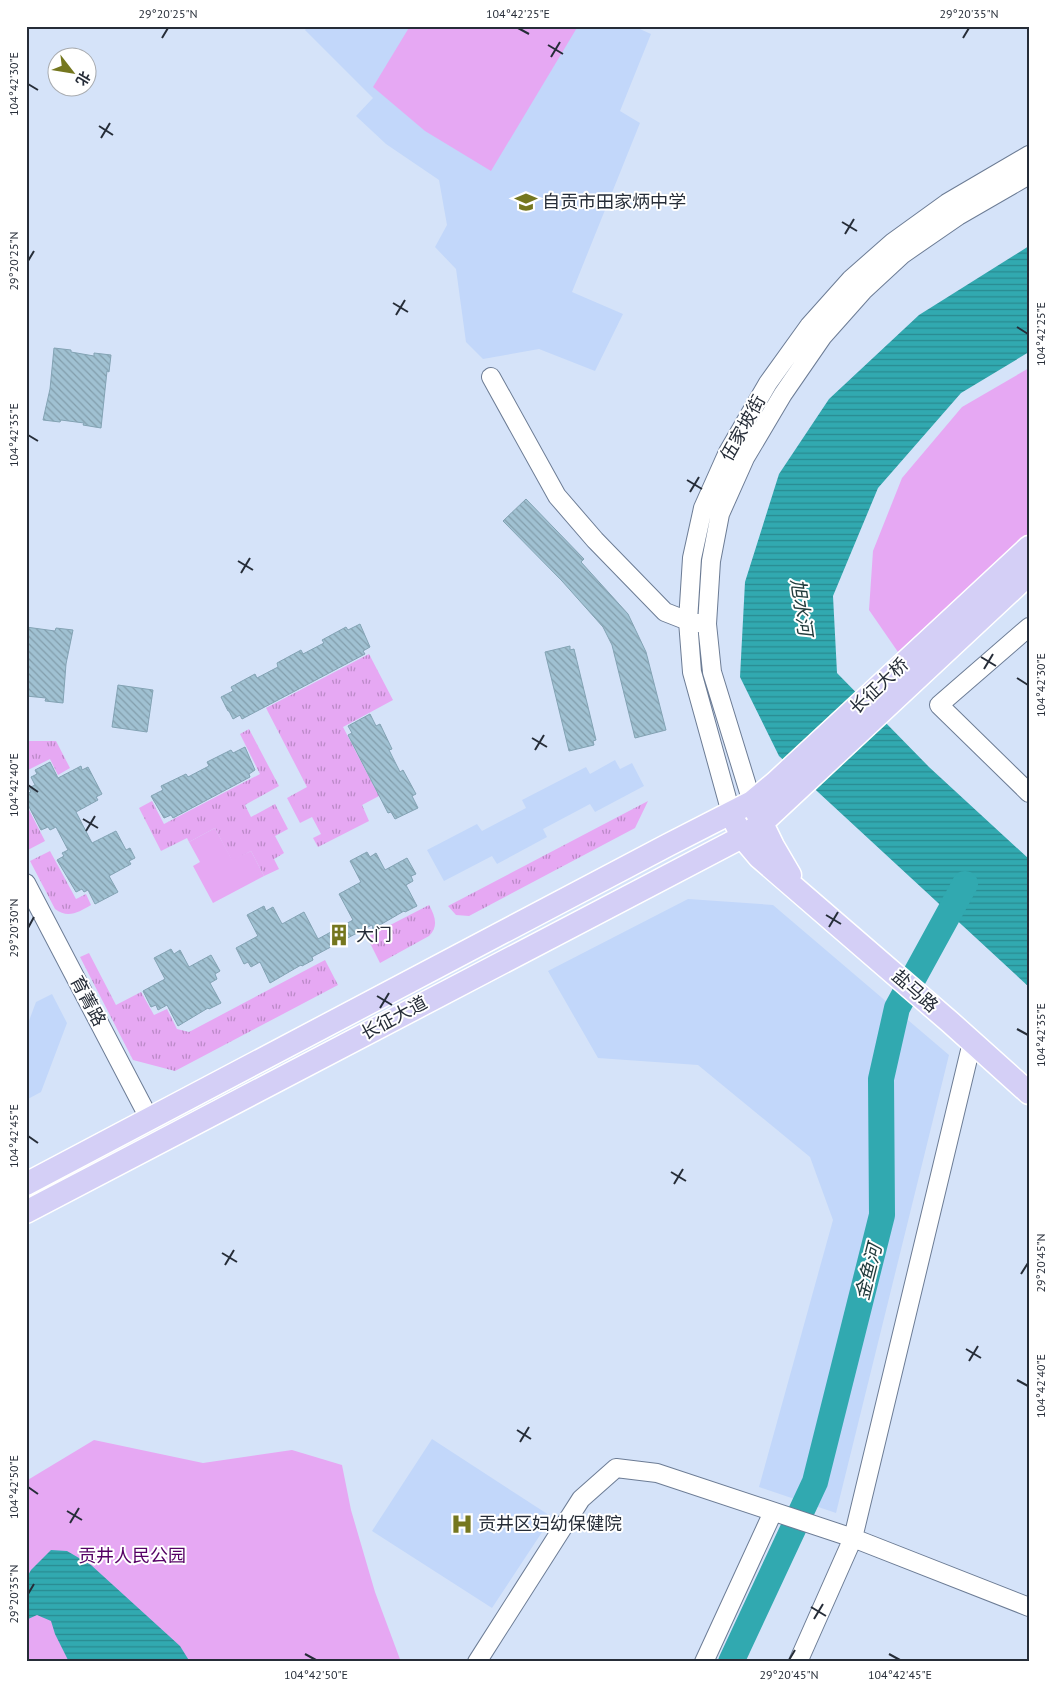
<svg xmlns="http://www.w3.org/2000/svg" width="1055" height="1688" viewBox="0 0 1055 1688" font-family="'PT Sans','Noto Sans SC',sans-serif">
  <style>
    .built { fill: #c2d7fa }
    .grass { fill: url(#grass-tufts) }
    .green { fill: #e6a8f3 }
    .water { fill: url(#water-rules) }
    .lines { fill: none; stroke-linecap: round; stroke-linejoin: round }
    .river { stroke: #31a9b0; stroke-width: 26 }
    .building { fill: url(#building-back-hatch); stroke: #83a3b4 }
    .minor-casing { stroke: #6c7c95; stroke-width: 20 }
    .major-casing { stroke: #fff; stroke-width: 25 }
    .minor { stroke: #fff; stroke-width: 18 }
    .major { stroke: #d4cff6; stroke-width: 22 }
    .ticks { fill: none; stroke: #262d38; stroke-width: 2 }
    .labels { text-anchor: middle; stroke-width: 4; stroke-linejoin: round; paint-order: stroke }
    .poi-label { font-size: 18px; fill: #262d38; stroke: #fff; text-anchor: start }
    .street-label { font-size: 18px; fill: #262d38; stroke: #fff }
    .park-label { font-size: 18px; fill: #550064; stroke: #fff }
    .water-label { font-size: 19px; font-style: italic; fill: #223c3d; stroke: #fff }
    .neatline { fill: none; stroke: #262d38; stroke-width: 2 }
    .ticks-label { font-size: 12px; text-anchor: middle; fill: #262d38 }
  </style>
  <defs>
    <pattern id="grass-tufts" width="24" height="20" patternUnits="userSpaceOnUse" patternTransform="scale(1.25)"><rect width="24" height="20" fill="#e6a8f3"/><path d="M3 7l-1-3M5 7V3M7 7l1-3M15 17l-1-3M17 17v-4M19 17l1-3" fill="none" stroke="#ba89c6"/></pattern>
    <pattern id="water-rules" width="6" height="5" patternUnits="userSpaceOnUse" patternTransform="scale(1.25)"><rect width="6" height="5" fill="#31a9b0"/><path d="M0 2.5h6" fill="none" stroke="#298a90"/></pattern>
    <pattern id="building-back-hatch" width="6" height="6" patternUnits="userSpaceOnUse" patternTransform="scale(1.25)"><rect width="6" height="6" fill="#a0c1d2"/><path d="M-1 5l2 2M0 0l6 6M5-1l2 2" fill="none" stroke="#829dab"/></pattern>
  </defs>
  <rect width="100%" height="100%" fill="#d5e3f9"/>
  <path class="built" d="M308 26H633L651 34 620 111 640 123 572 292 623 314 595 371 539 349 483 359 466 342 456 269 435 247 447 225 439 180 386 144 356 116 373 98 305 30Z
    M615 760 620 769 632 763 644 786 595 812 590 804 543 829 547 837 497 864 492 856 444 881 427 850 477 824 482 831 526 808 522 800 586 767 590 774Z
    M688 899 773 905 949 1055 836 1513 759 1487 833 1220 810 1157 698 1065 598 1058 548 971Z
    M52 994 67 1023 41 1092 26 1100V1029L36 1002Z
    M432 1439 552 1517 492 1608 372 1531Z"/>
  <path class="grass" d="M369 654 393 700 343 727 379 796 362 805 369 821 318 847 313 838 321 834 312 817 300 823 287 798 307 787 266 708Z
    M249 729 279 786 245 805 251 817 275 804 288 829 275 836 284 853 274 859 279 869 264 876 251 851 232 861 215 828 189 842 187 838 161 851 139 808 152 801 164 824 260 774 240 734Z
    M26 741H56L70 768 58 775 50 759 26 771Z
    M648 801 635 828 469 916 456 915 448 906Z
    M26 804 45 841 26 851Z
    M50 851 76 899 86 894 91 905C79 912 68 919 55 909L30 861Z
    M429 905C435 916 439 926 429 936L380 963 367 937Z
    M89 953 116 1005 141 992 154 1015 167 1009 177 1029 189 1032 325 960 338 985 175 1071 133 1060 80 957Z"/>
  <path class="green" d="M410 26H578L491 171 425 131 373 87Z
    M1029 368V534L898 652 869 610 873 551 902 478 962 407Z
    M215 828 232 860 251 851 264 876 213 903 193 866 200 862 189 842Z
    M94 1440 203 1463 292 1450 342 1465 351 1510 375 1592 401 1662H26V1481Z"/>
  <path class="water" d="M1029 246V352L961 393 878 488 833 596 837 673 929 767 1029 859V987L779 756 740 677 745 582 779 474 829 399 919 315Z
    M51 1550 67 1551 91 1565 180 1646 190 1662H69L55 1634 51 1621 37 1615 26 1620V1579L31 1570Z"/>
  <g class="lines">
    <path class="river" d="M731 1662 815 1482 882 1215 881 1079 897 1008 965 884"/>
  </g>
  <path class="building" d="M54 348 71 350V352L94 356V353L111 355 109 372 107 371 101 428 83 425 84 423 61 420 60 422 43 420 50 389Z
    M526 499 584 559 581 562 628 614 646 652 666 730 635 738 612 645 603 627 562 581 503 521Z
    M360 624 370 647 363 651 365 654 242 719 240 715 233 719 229 711H228L221 697 233 691 231 687 255 674 257 678 278 667 277 663 301 650 303 654 324 643 322 640 346 627 348 630Z
    M26 627 55 631 56 628 73 630 66 664 63 703 45 701 46 698 26 696Z
    M570 646V650L574 649 596 740 593 741 594 745 569 751 545 652Z
    M118 685 153 690 147 732 112 727Z
    M370 714 376 726 380 724 392 749 389 750 400 772 403 770 416 794 412 796 418 808 395 819 391 812 388 813 348 735 352 733 348 726Z
    M245 747 255 770 249 774 250 777 173 818 171 815 164 818 151 796 163 790 161 786 186 774 188 777 209 766 207 762 231 750 233 753Z
    M50 762 58 778 81 766 82 770 88 767 102 794 96 797 98 800 76 812 92 843 116 831 126 850 130 848 135 858 129 861 131 864 109 876 118 892 95 904 88 890 84 892 82 889 76 892 57 860 64 856 62 853 68 850 56 827 50 830 48 827 41 830 26 801V794L31 792 29 788 35 785 31 777 37 774 35 770Z
    M367 852 370 857 376 853 385 870 407 858 416 874 411 876 413 881 406 885 417 906 405 912 404 911 373 929 372 925 312 957 313 960 302 966 301 965 270 983 260 962 251 967 248 962 244 964 236 948 258 936 247 915 264 906 266 911 273 907 282 924 304 912 318 939 353 920 339 894 361 882 350 861Z
    M171 949 174 954 180 950 189 967 211 955 220 971 215 974 217 979 210 983 221 1003 209 1009 208 1008 178 1026 167 1005 158 1010 156 1005 151 1007 143 991 165 979 154 958Z"/>
  <g class="lines">
    <g class="minor-casing">
      <path id="minor" d="M491 377 557 496 595 540 665 612 688 621 698 623
        M1029 627 939 705 1029 793
        M752 802 712 672 707 624 711 561 720 514 745 458 783 394 823 336 863 291 903 254 958 216 1029 175
        M731 813 692 672 688 621 692 558 703 508 728 452 768 383 809 326 851 279 893 242 947 203 1029 155
        M26 883 150 1120
        M477 1662 581 1499 616 1468 657 1473 853 1538 1029 1607
        M704 1662 773 1512
        M798 1662 853 1538 972 1042"/>
    </g>
    <g class="major-casing">
      <path id="major" d="M756 811 773 846 790 875
        M736 824 742 837 759 857 950 1022 1029 1093
        M26 1184 668 845 752 802 775 783 1029 547
        M26 1212 742 837 762 823 1029 574"/>
    </g>
    <use href="#minor" class="minor"/>
    <use href="#major" class="major"/>
  </g>
  <path class="ticks" d="M518 28 529 34M162 38 168 28M963 38 969 28M548 45 563 54M551 57 560 42M28 84 38 90M99 126 113 135M101 138 110 123M842 222 857 231M845 234 854 219M28 261 34 251M393 303 408 312M396 315 405 300M1017 327 1028 334M28 435 38 441M687 480 702 489M690 492 699 477M238 561 253 570M241 573 250 558M981 657 996 666M984 669 993 654M1017 678 1028 685M532 738 547 747M535 750 544 735M28 785 38 792M83 819 98 828M86 831 95 816M826 915 841 924M829 927 838 912M28 928 34 917M377 996 392 1005M380 1008 389 993M1017 1029 1028 1035M28 1136 38 1143M671 1172 686 1181M674 1184 683 1169M222 1253 237 1262M225 1265 234 1250M1021 1274 1028 1263M966 1349 981 1358M969 1361 978 1346M1017 1380 1028 1386M517 1430 531 1439M520 1442 529 1427M28 1487 38 1494M67 1511 82 1520M70 1523 79 1508M28 1594 34 1584M811 1607 826 1616M814 1619 823 1604M305 1654 316 1660M889 1654 900 1660M789 1660 795 1650"/>
  <defs>
    <g id="school-bare" transform="scale(1.725)"><path d="M0-5L7-2L0 1L-7-2ZM-4 1L0 2.5L4 1V4Q0 6-4 4Z" fill="#75771f" stroke="#fff" stroke-width="2.5" paint-order="stroke"/></g>
    <g id="building-bare" transform="scale(1.725)"><path d="M-4-6H4V6H1V3H-1V6H-4ZM-2.5-4.3h1.7v1.8h-1.7ZM.8-4.3h1.7v1.8H.8ZM-2.5-1h1.7V.8h-1.7ZM.8-1h1.7V.8H.8Z" fill="#75771f" stroke="#fff" stroke-width="2.5" paint-order="stroke"/></g>
    <g id="hospital-bare" transform="scale(1.725)"><path d="M-5-5h3v3.5h4V-5h3V5h-3V1.5h-4V5h-3Z" fill="#75771f" stroke="#fff" stroke-width="2.5" paint-order="stroke"/></g>
  </defs>
  <g fill-rule="evenodd">
    <use href="#school-bare" x="526" y="202"/>
    <use href="#building-bare" x="339" y="935"/>
    <use href="#hospital-bare" x="462" y="1524"/>
  </g>
  <g class="labels">
    <g class="poi-label">
      <text x="542" y="208">自贡市田家炳中学</text>
      <text x="356" y="941">大门</text>
      <text x="478" y="1530">贡井区妇幼保健院</text>
    </g>
    <g class="street-label">
      <text transform="translate(743 428) rotate(-61)" y="6">伍家坡街</text>
      <text transform="translate(879 686) rotate(-43)" y="6">长征大桥</text>
      <text transform="translate(915 991) rotate(41)" y="6">盐马路</text>
      <text transform="translate(88 1001) rotate(62)" y="6">育菁路</text>
      <text transform="translate(394 1018) rotate(-28)" y="6">长征大道</text>
    </g>
    <g class="park-label">
      <text x="132" y="1562">贡井人民公园</text>
    </g>
    <g class="water-label">
      <text transform="translate(802 607) rotate(82)" y="7">旭水河</text>
      <text transform="translate(868 1272) rotate(-76)" y="7">金鱼河</text>
    </g>
  </g>
  <rect width="1055" height="1688" fill="none" stroke="#ffffff" stroke-width="55"/>
  <g transform="translate(72 72) rotate(121)"><circle r="24" fill="#ffffff" stroke="#a8abaf"/>
  <path d="M0-4L9 19L0 12L-9 19Z" fill="#75771f"/>
  <text y="-8" font-size="14" font-weight="bold" text-anchor="middle" fill="#262d38">北</text>
  </g>
  <rect x="28" y="28" width="1000" height="1632" class="neatline"/>
  <g class="ticks-label">
    <text x="168" y="18">29°20'25"N</text>
    <text x="518" y="18">104°42'25"E</text>
    <text x="969" y="18">29°20'35"N</text>
    <text transform="translate(14 84) rotate(-90)" y="4">104°42'30"E</text>
    <text transform="translate(14 261) rotate(-90)" y="4">29°20'25"N</text>
    <text transform="translate(1041 334) rotate(-90)" y="4">104°42'25"E</text>
    <text transform="translate(14 435) rotate(-90)" y="4">104°42'35"E</text>
    <text transform="translate(1041 685) rotate(-90)" y="4">104°42'30"E</text>
    <text transform="translate(14 785) rotate(-90)" y="4">104°42'40"E</text>
    <text transform="translate(14 928) rotate(-90)" y="4">29°20'30"N</text>
    <text transform="translate(1041 1035) rotate(-90)" y="4">104°42'35"E</text>
    <text transform="translate(14 1136) rotate(-90)" y="4">104°42'45"E</text>
    <text transform="translate(1041 1263) rotate(-90)" y="4">29°20'45"N</text>
    <text transform="translate(1041 1386) rotate(-90)" y="4">104°42'40"E</text>
    <text transform="translate(14 1487) rotate(-90)" y="4">104°42'50"E</text>
    <text transform="translate(14 1594) rotate(-90)" y="4">29°20'35"N</text>
    <text x="316" y="1679">104°42'50"E</text>
    <text x="789" y="1679">29°20'45"N</text>
    <text x="900" y="1679">104°42'45"E</text>
  </g>
</svg>
